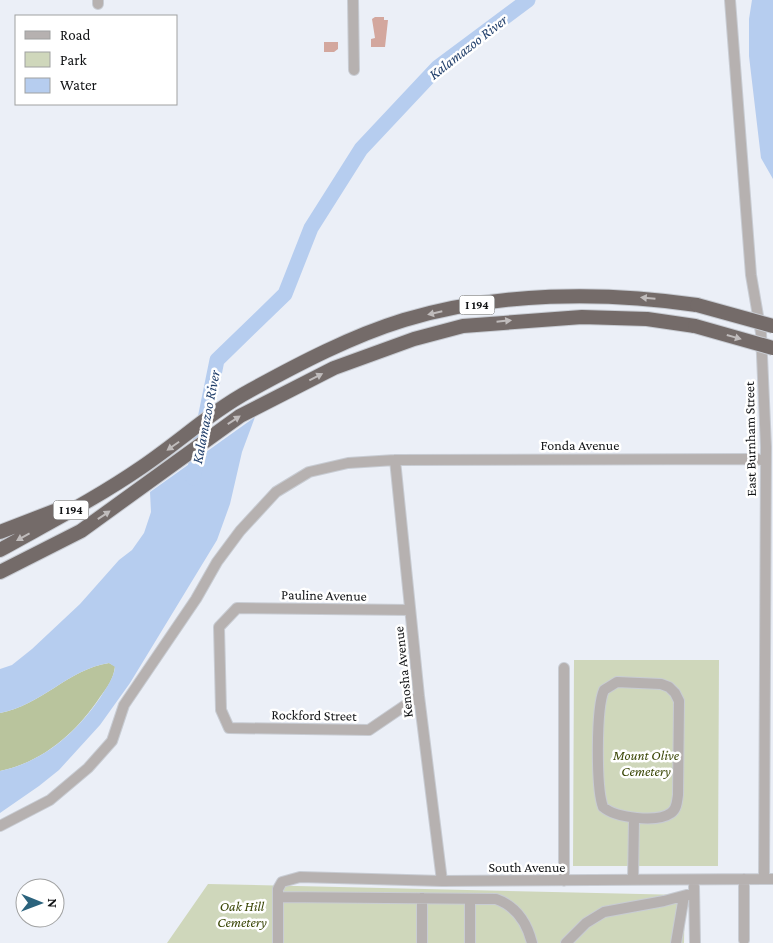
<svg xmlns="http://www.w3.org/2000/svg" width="773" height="943" viewBox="0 0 773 943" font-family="'Crimson Pro',serif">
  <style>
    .green { fill: #cfd7bb }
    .forest { fill: #b9c49d }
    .water { fill: #b6cdef }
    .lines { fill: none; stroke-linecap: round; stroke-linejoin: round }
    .river { stroke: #b6cdef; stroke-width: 15 }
    .building { fill: #d3a79e }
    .minor-casing { stroke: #c8ccd3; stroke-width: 12 }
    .highway-casing { stroke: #c8ccd3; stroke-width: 16 }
    .minor { stroke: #b6b1b0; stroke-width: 10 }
    .highway { stroke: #746b69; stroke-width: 14 }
    .highway-bridge-casing { stroke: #c8ccd3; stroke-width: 16; stroke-linecap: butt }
    .highway-bridge { stroke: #746b69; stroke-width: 14 }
    .oneway { fill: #c0bcbc }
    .labels { text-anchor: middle; stroke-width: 5; stroke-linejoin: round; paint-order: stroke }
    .shield { fill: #fff; stroke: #585a5b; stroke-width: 1 }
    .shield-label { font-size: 12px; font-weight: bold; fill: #111315 }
    .street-label { font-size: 14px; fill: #111315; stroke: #fff }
    .park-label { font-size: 14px; font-style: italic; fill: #3b4707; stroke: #fff }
    .water-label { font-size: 15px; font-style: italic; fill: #213f6b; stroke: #fff }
  </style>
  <rect width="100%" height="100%" fill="#ebeff7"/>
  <path class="green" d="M574 660H719L718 866H573Z
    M208 884 685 895 684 943H167Z"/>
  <path class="forest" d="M109 663 115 666C114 678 107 688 100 697 76 733 43 762 0 771V713C40 706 69 669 109 663Z"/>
  <path class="water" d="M752 0H773V179L761 158 749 56V19Z
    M255 417 242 452 230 504 217 540 130 683 100 725 59 770 39 786 0 813V771C43 762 76 733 100 698 106 688 114 678 115 667L109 663C69 669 40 706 0 713V669L12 665 32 649 80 604 119 560 132 550 144 533 151 512 150 492Z"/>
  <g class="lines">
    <path class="river" d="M193 478 217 360 285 294 311 228 361 149 438 67 528 0"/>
  </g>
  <path class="building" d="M375 17H384V20H388L385 47H371V39L375 38 372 19Z
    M324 42H338V49L334 52H324Z"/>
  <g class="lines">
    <g class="minor-casing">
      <path id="minor" d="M353 0 354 70
        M730 0 751 275 761 333 766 447 764 879
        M98 4V0
        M395 460 419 696 442 881
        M410 610 237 608 219 627 221 710 229 728 369 730 419 696
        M564 668V881
        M617 682 661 684 669 687 675 693 679 701 678 795C677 801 677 809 671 813 657 823 616 818 603 807 596 788 596 708 604 690Z
        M0 826 50 800 88 768 112 741 124 705 196 599 217 562 240 531 276 492 309 472 348 463 395 460 757 459 765 461
        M744 879V940
        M633 880 634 818
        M694 886 695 943
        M278 897 496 899C516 906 527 923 532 943
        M422 898V943
        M278 943V889L282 882 300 877 442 881 773 879
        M470 943V899
        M566 943 586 923 604 912 664 901 694 893
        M676 943 684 896"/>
    </g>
    <g class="highway-casing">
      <path id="highway" d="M0 532 57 510
        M0 550C48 523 97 498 142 467 179 442 212 411 251 390 300 363 352 336 404 320 496 292 603 291 697 305
        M0 572 81 531 240 416 334 368 414 339 463 326 582 317 647 319 695 326"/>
    </g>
    <use href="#minor" class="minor"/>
    <use href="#highway" class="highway"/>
    <g class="highway-bridge-casing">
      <path id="highway-bridge" d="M697 305 773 326
        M695 326 773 348"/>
    </g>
    <use href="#highway-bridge" class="highway-bridge"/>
  </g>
  <defs><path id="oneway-solid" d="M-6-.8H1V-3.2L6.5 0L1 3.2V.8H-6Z" transform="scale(1.25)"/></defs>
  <g class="oneway">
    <use href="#oneway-solid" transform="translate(648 298) rotate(-175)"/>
    <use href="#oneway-solid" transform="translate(435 313) rotate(167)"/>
    <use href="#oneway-solid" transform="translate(504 321) rotate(-6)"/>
    <use href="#oneway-solid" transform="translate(734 337) rotate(16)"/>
    <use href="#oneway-solid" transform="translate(316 377) rotate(-27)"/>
    <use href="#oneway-solid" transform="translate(234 420) rotate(-33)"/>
    <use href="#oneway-solid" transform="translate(173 446) rotate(145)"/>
    <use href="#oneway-solid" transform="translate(104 515) rotate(-34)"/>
    <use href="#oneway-solid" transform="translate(23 537) rotate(151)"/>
  </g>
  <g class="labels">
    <g class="shield">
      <rect x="459.5" y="295.5" width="35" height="19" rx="4"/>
      <rect x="53.5" y="500.5" width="35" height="19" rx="4"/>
    </g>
    <g class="shield-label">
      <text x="477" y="309">I 194</text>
      <text x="71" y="514">I 194</text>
    </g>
    <g class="street-label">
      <text transform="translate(750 439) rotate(-91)" y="5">East Burnham Street</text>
      <text x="580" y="450">Fonda Avenue</text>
      <text transform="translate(324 595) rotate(1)" y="5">Pauline Avenue</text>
      <text transform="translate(403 672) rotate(-96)" y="5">Kenosha Avenue</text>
      <text transform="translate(314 715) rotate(1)" y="5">Rockford Street</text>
      <text x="527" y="872">South Avenue</text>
    </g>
    <g class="park-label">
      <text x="646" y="760">Mount Olive<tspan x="646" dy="16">Cemetery</tspan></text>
      <text x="242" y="911">Oak Hill<tspan x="242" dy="16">Cemetery</tspan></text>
    </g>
    <g class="water-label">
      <text transform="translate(468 47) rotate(-38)" y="5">Kalamazoo River</text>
      <text transform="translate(206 417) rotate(-79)" y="5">Kalamazoo River</text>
    </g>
  </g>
  <rect x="15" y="15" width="162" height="90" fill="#ffffff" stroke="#a0a1a1"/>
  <rect x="25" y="31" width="25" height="8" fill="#b6b1b0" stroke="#a0a1a1"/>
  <text x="60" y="40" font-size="15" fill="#111315">Road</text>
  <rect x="25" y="52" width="25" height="15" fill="#cfd7bb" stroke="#a0a1a1"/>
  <text x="60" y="65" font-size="15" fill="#111315">Park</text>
  <rect x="25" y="78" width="25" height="15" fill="#b6cdef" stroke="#a0a1a1"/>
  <text x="60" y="90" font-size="15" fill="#111315">Water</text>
  <g transform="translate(40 903) rotate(91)"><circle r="24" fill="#ffffff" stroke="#a0a1a1"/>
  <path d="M0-4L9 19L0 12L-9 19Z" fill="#2b637d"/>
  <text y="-8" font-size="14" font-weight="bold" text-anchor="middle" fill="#111315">N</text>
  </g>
</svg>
